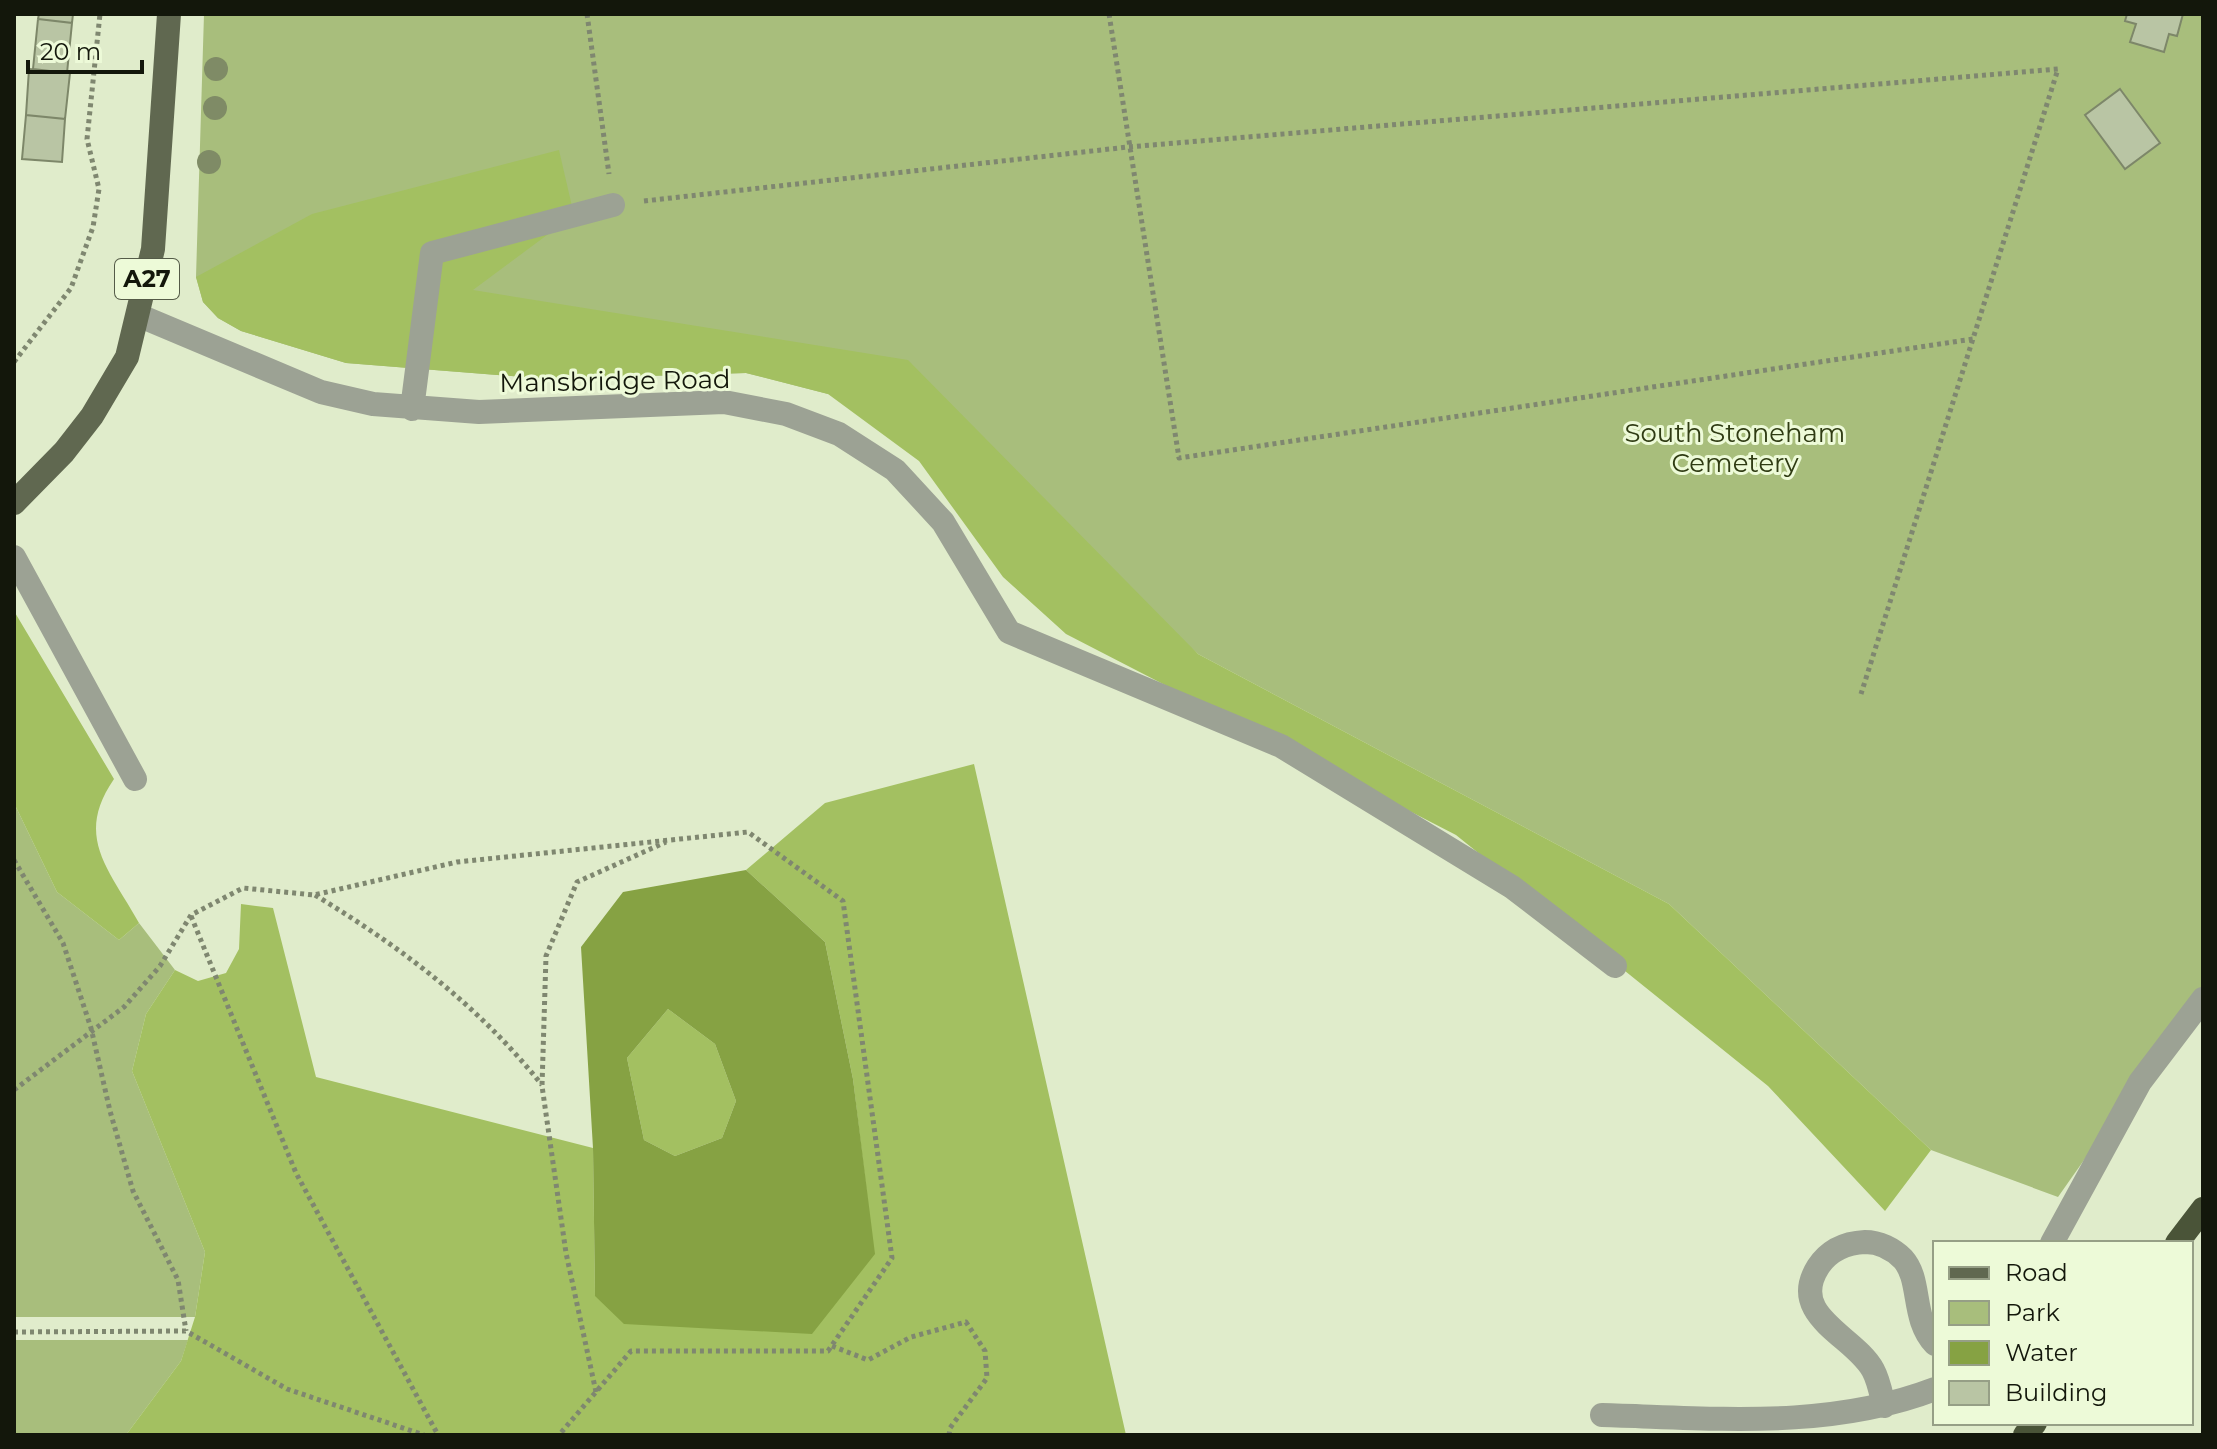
<svg xmlns="http://www.w3.org/2000/svg" width="2217" height="1449" viewBox="0 0 2217 1449" font-family="Montserrat,sans-serif">
  <style>
    .green { fill: #a8be7c }
    .forest { fill: #a3c061 }
    .water { fill: #86a243; fill-rule: evenodd }
    .building { fill: #b9c5a4; stroke: #7d8769; stroke-width: 2 }
    .lines { fill: none; stroke-linecap: round; stroke-linejoin: round }
    .path { stroke: #7f8770; stroke-width: 5; stroke-dasharray: 4 4; stroke-linecap: butt }
    .minor { stroke: #9ca294; stroke-width: 24 }
    .major { stroke: #606850; stroke-width: 24 }
    .highway { stroke: #4a5438; stroke-width: 24 }
    .tree { fill: #7f8b66 }
    .labels { text-anchor: middle; stroke-width: 6; stroke-linejoin: round; paint-order: stroke }
    .shield { fill: #edfad8; stroke: #545b48; stroke-width: 2 }
    .shield-label { font-size: 24px; font-weight: bold; fill: #13170b }
    .street-label { font-size: 26px; fill: #13170b; stroke: #edfad8 }
    .park-label { font-size: 26px; fill: #2f3b13; stroke: #edfad8 }
  </style>
  <rect width="100%" height="100%" fill="#e0eccb"/>
  <path class="green" d="M204 14H2203V991L2058 1197 1931 1150 1669 904 1198 654 907 402 828 394 746 373 549 379 346 363 241 331 218 318 203 302 196 277Z
    M14 803 57 892 119 940 139 923 175 970 146 1014 132 1071 205 1252 195 1317H14Z
    M14 1340H188L181 1361 126 1435H14Z"/>
  <path class="forest" d="M559 150 574 215 473 290 908 360 1198 654 1669 904 1931 1150 1885 1211 1768 1086 1456 835 1066 634 1003 577 919 461 828 394 746 373 549 379 346 363 241 331 218 318 203 302 196 277 312 214Z
    M14 611 114 779C74 837 109 869 139 923L119 940 57 892 14 803Z
    M974 764 1126 1435H126L181 1361 195 1317 205 1252 132 1071 146 1014 175 970 198 981 226 973 239 949 241 904 273 908 316 1077 593 1148 595 1296 874 1254 853 1079 825 942 746 870 825 803Z
    M668 1009 715 1044 736 1101 722 1138 675 1156 644 1140 627 1058Z"/>
  <path class="water" d="M746 870 825 942 853 1079 875 1254 812 1334 624 1324 595 1296 593 1148 581 947 623 892ZM668 1009 715 1044 736 1101 722 1138 675 1156 644 1140 627 1058Z"/>
  <path class="building" d="M39 14H73L72 23 38 19Z
    M2127 14H2183L2177 36 2169 34 2164 52 2130 42 2136 24 2125 21Z
    M38 19 72 23 67 73 33 69Z
    M29 69 70 73 65 119 26 115Z
    M2120 89 2160 143 2125 169 2085 115Z
    M26 115 65 119 62 162 22 159Z"/>
  <g class="lines">
    <path class="path" d="M587 14 609 174
      M1109 14 1179 458 1973 339
      M644 201 1128 147 2058 69 1861 694
      M14 362 71 288 93 227 99 189 87 139 100 14
      M14 860 63 943 91 1028 110 1111 133 1191 178 1280 186 1331
      M315 895C402 948 478 1005 542 1085
      M191 916 296 1173 438 1435
      M14 1090 124 1007 160 966 191 915 243 888 314 895 457 862 748 832 843 901 892 1258 828 1351H631L559 1435
      M14 1332 186 1331 287 1389 424 1435
      M832 1346 868 1360 911 1337 966 1322 985 1351 987 1378 950 1428 949 1435
      M596 1392 566 1253 542 1086 546 956 577 882 666 842"/>
    <path class="minor" d="M140 316 321 392 373 404 479 412 724 402 786 414 839 434 895 470 943 522 1009 632 1281 746 1512 887 1615 966
      M412 409 432 253 613 205
      M14 557 135 779
      M2052 1243 2140 1082 2203 999
      M1884 1406C1881 1394 1879 1381 1873 1370 1855 1336 1787 1316 1818 1267 1829 1250 1845 1243 1865 1242 1879 1242 1893 1249 1903 1259 1922 1280 1911 1319 1935 1344
      M1602 1415C1714 1418 1828 1430 1935 1389"/>
    <path class="major" d="M14 503 64 452 92 416 127 357 153 249 169 14"/>
    <path class="highway" d="M2177 1243 2203 1209
      M2025 1435 2035 1423"/>
  </g>
  <g class="tree">
    <circle cx="216" cy="69" r="12"/>
    <circle cx="215" cy="108" r="12"/>
    <circle cx="209" cy="162" r="12"/>
  </g>
  <g class="labels">
    <rect class="shield" x="115" y="259" width="64" height="40" rx="6"/>
    <g class="shield-label">
      <text x="147" y="287">A27</text>
    </g>
    <g class="street-label">
      <text transform="translate(615 381) rotate(-1)" y="9">Mansbridge Road</text>
    </g>
    <g class="park-label">
      <text x="1735" y="442">South Stoneham<tspan x="1735" dy="30">Cemetery</tspan></text>
    </g>
  </g>
  <rect width="2217" height="1449" fill="none" stroke="#13170b" stroke-width="32"/>
  <rect x="1933" y="1241" width="260" height="184" fill="#edfad8" stroke="#969f86" stroke-width="2"/>
  <rect x="1949" y="1267" width="40" height="12" fill="#606850" stroke="#969f86" stroke-width="2"/>
  <text x="2005" y="1281" font-size="24" fill="#13170b">Road</text>
  <rect x="1949" y="1301" width="40" height="24" fill="#a8be7c" stroke="#969f86" stroke-width="2"/>
  <text x="2005" y="1321" font-size="24" fill="#13170b">Park</text>
  <rect x="1949" y="1341" width="40" height="24" fill="#86a243" stroke="#969f86" stroke-width="2"/>
  <text x="2005" y="1361" font-size="24" fill="#13170b">Water</text>
  <rect x="1949" y="1381" width="40" height="24" fill="#b9c5a4" stroke="#969f86" stroke-width="2"/>
  <text x="2005" y="1401" font-size="24" fill="#13170b">Building</text>
  <path d="M28 60v12h114v-12" fill="none" stroke="#13170b" stroke-width="4"/>
  <text x="40" y="60" font-size="24" fill="#13170b" stroke="#edfad8" stroke-width="6" paint-order="stroke">20 m</text>
</svg>
